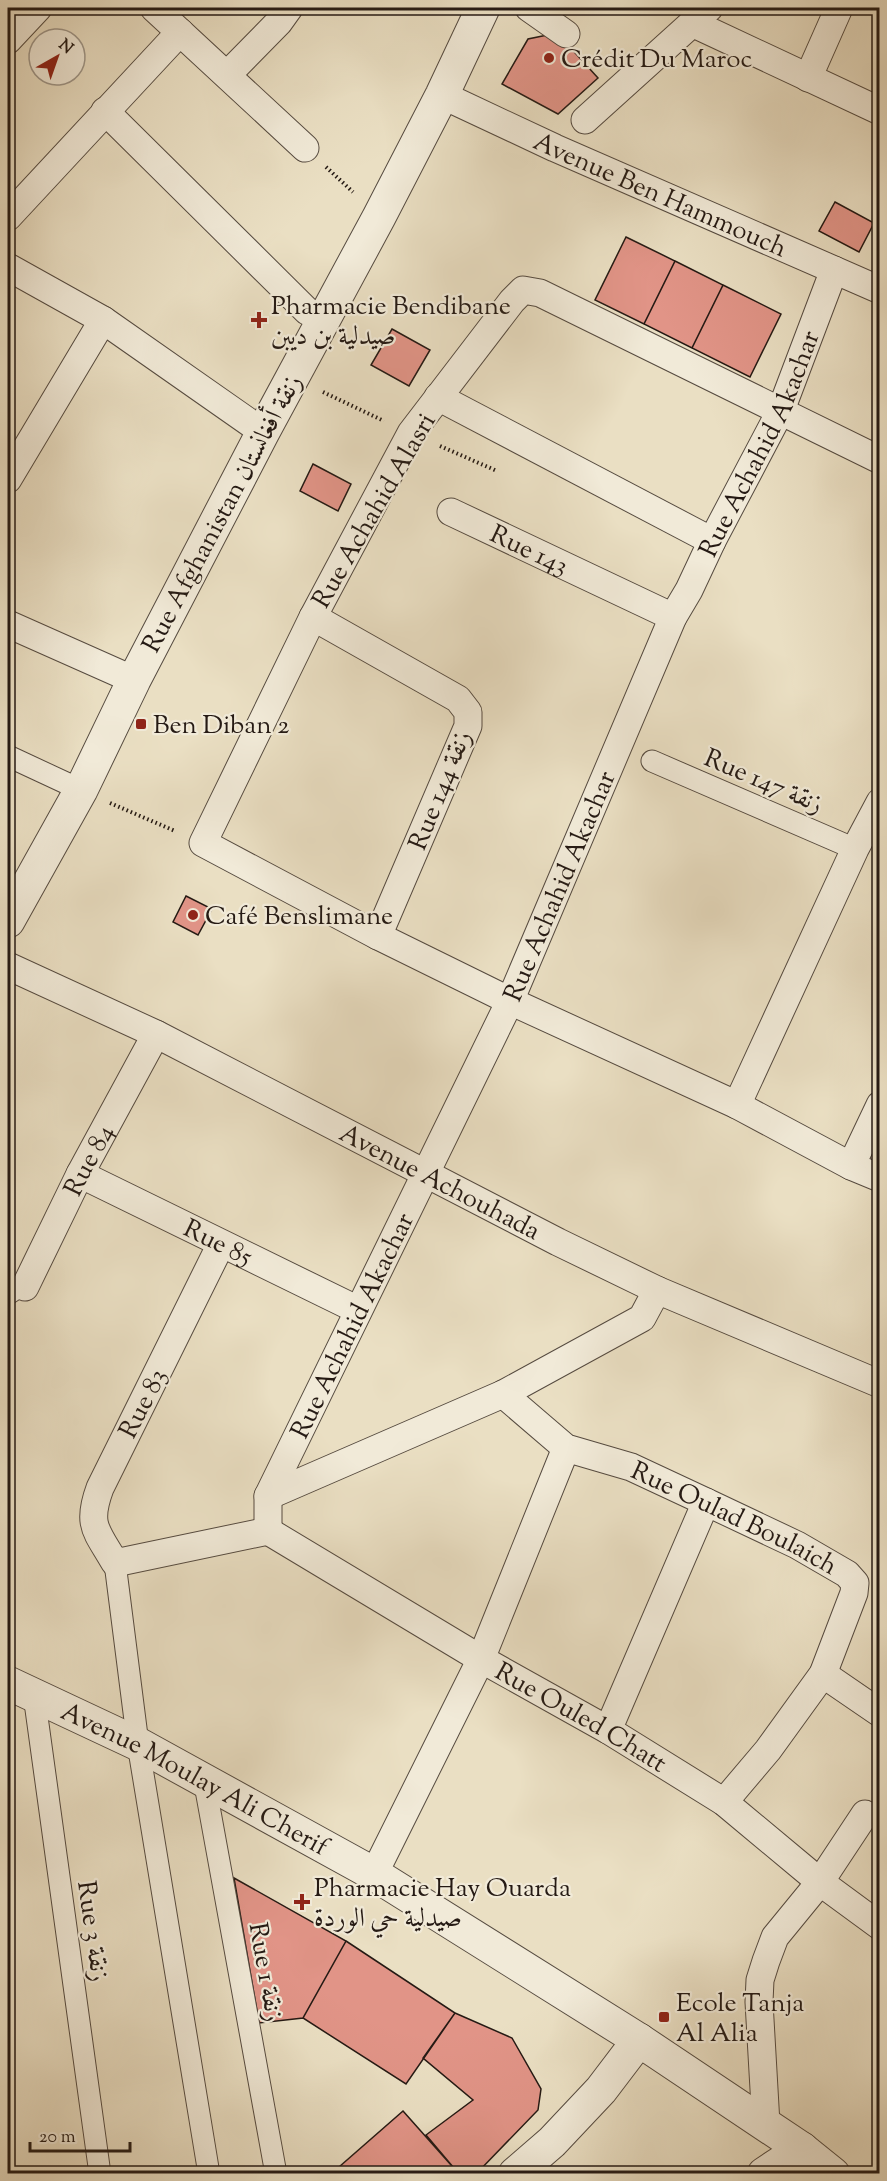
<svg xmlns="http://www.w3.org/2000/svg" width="887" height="2181" viewBox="0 0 887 2181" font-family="'Sorts Mill Goudy',Amiri,serif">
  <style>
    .building { fill: #e19487; stroke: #251a14; stroke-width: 1.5 }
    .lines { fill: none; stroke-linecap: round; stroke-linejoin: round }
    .service-casing { stroke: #564b40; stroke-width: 16 }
    .pedestrian-casing { stroke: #564b40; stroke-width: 23 }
    .minor-casing { stroke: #564b40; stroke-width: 29 }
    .tertiary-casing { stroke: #564b40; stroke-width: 35 }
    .path { stroke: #251a14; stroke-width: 4; stroke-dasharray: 1.5 3; stroke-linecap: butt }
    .service { stroke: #f1ead8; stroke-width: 14 }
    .pedestrian { stroke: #f1ead8; stroke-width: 21 }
    .minor { stroke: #f1ead8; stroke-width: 27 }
    .tertiary { stroke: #f1ead8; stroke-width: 33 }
    .poi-dot { fill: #8f2418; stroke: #f1ead8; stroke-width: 2 }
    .labels { text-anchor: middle; stroke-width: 4.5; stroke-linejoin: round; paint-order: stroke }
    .poi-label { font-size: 26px; fill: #251a14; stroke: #f1ead8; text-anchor: start }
    .street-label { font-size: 26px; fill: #251a14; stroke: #f1ead8 }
  </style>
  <rect width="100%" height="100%" fill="#eadfc3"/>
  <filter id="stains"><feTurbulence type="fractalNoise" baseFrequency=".00333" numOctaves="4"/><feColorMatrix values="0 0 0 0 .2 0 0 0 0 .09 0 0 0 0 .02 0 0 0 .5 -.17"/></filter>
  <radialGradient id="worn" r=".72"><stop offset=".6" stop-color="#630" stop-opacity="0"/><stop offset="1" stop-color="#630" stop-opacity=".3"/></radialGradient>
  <path class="building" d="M557 33 598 78 558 114 502 84 528 39Z
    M835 202 874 223 859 252 819 231Z
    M626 237 675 261 644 324 595 300Z
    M675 261 723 285 692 348 644 324Z
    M723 285 781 314 750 377 692 348Z
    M392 329 430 350 409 386 371 365Z
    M313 464 351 484 338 511 300 491Z
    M186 896 212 909 198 935 173 922Z
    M234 1878 346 1941 303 2018 259 2023Z
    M346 1941 455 2013 406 2084 303 2018Z
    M455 2013 512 2038 541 2089 538 2110 476 2174H459L426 2135 473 2100 423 2058Z
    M403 2111 459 2174H331Z"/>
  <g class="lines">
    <g class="service-casing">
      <path id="service" d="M8 1298 25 1287"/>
    </g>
    <g class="pedestrian-casing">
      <path id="pedestrian" d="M8 756 81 790
        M652 761 855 849
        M115 1563 138 1744 209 2174
        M34 1695 100 2174
        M204 1779 276 2174"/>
    </g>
    <g class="minor-casing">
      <g id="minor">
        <path d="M154 8 305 148"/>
        <path d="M529 8 566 34"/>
        <path d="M692 23 880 111"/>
        <path d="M8 40 38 8"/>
        <path d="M227 75 279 22 289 8"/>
        <path d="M808 78 839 8"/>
        <path id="s1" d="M442 95 555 148 880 290"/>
        <path d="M105 111 307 311 324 320"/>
        <path d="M585 120 709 8"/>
        <path d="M8 217 180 32"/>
        <path d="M8 267 103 320 263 432"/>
        <path d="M438 397 712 541"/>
        <path d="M880 460 540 293 523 290 512 301 411 433 313 617 203 843 378 936 510 1001 737 1105 851 1166 880 1178"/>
        <path d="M8 479 103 320"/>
        <path id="s2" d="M451 512 673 617"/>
        <path d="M313 617 458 699 468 712V726L378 936"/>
        <path d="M8 624 134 680"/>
        <path id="s3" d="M8 966 156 1034 558 1242 657 1290 880 1384"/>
        <path d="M737 1105 855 849 880 802"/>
        <path d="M851 1166 880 1105"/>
        <path id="s4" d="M80 1174 358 1310"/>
        <path d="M221 1244 100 1488C86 1526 97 1531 115 1563L268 1531"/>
        <path id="s5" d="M25 1287 80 1174 156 1034"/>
        <path id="s6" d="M503 1394 566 1448 631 1467 706 1502 797 1545 847 1574 855 1583 854 1593 823 1674 768 1750 724 1802"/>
        <path d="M268 1496 503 1394 642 1318 657 1290"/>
        <path id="s7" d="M268 1531V1496L510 1001 673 617 689 590 712 541 781 410 834 270"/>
        <path id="s8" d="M268 1531 481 1659 608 1730 724 1802 820 1882 880 1926"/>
        <path d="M823 1674 880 1713"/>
        <path d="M608 1730 706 1502"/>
        <path d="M374 1874 481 1659 566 1448"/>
        <path d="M766 2124 759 2002 760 1980 766 1961 775 1937 820 1882 865 1814"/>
      </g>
    </g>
    <g class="tertiary-casing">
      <g id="tertiary">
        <path d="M8 921 81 790 134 680 263 432 379 217 442 95 483 8"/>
        <path id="s9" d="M8 1683 138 1744 374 1874 639 2040 802 2149 833 2174"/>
        <path d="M515 2174 552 2142 601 2090 639 2040"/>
        <path d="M764 2174 802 2149"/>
      </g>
    </g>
    <path class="path" d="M326 167 353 192
      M323 392 384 421
      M440 446 497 471
      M110 803 175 831"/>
    <use href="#service" class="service"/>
    <use href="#pedestrian" class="pedestrian"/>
    <use href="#minor" class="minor"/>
    <use href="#tertiary" class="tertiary"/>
  </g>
  <g class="poi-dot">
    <circle cx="549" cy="58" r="6"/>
    <path d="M256 311h6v6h6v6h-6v6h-6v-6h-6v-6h6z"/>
    <rect x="135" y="718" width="12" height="12" rx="3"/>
    <circle cx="193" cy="915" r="6"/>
    <path d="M299 1893h6v6h6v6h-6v6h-6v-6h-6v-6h6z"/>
    <rect x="658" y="2011" width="12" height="12" rx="3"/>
  </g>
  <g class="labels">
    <g class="poi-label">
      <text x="561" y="67">Crédit Du Maroc</text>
      <text x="271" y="314">Pharmacie Bendibane<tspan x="271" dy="30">صيدلية بن ديبن</tspan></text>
      <text x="153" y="733">Ben Diban 2</text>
      <text x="205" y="924">Café Benslimane</text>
      <text x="314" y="1896">Pharmacie Hay Ouarda<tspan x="314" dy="30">صيدلية حي الوردة</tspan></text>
      <text x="676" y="2011">Ecole Tanja<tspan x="676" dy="30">Al Alia</tspan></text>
    </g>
    <g class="street-label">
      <text dy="9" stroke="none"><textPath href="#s1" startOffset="240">Avenue Ben Hammouch</textPath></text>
      <text dy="9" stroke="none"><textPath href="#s7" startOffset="1197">Rue Achahid Akachar</textPath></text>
      <text transform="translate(373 510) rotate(-60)" y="9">Rue Achahid Alasri</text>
      <text transform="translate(221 513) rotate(-62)" y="9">Rue Afghanistan زنقة أفغانستان</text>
      <text dy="9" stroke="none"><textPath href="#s2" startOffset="87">Rue 143</textPath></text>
      <text transform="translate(764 780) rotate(23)" y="9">Rue 147 زنقة</text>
      <text transform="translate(439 790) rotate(-68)" y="9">Rue 144 زنقة</text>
      <text dy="9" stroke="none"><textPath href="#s7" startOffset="711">Rue Achahid Akachar</textPath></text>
      <text dy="9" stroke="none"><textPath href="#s5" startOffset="142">Rue 84</textPath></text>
      <text dy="9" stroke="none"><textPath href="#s3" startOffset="483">Avenue Achouhada</textPath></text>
      <text dy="9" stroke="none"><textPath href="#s4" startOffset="154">Rue 85</textPath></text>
      <text dy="9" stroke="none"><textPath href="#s7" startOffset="225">Rue Achahid Akachar</textPath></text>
      <text transform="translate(142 1403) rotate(-63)" y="9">Rue 83</text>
      <text dy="9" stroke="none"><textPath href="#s6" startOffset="266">Rue Oulad Boulaich</textPath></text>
      <text dy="9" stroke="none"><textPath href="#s8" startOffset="364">Rue Ouled Chatt</textPath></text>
      <text dy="9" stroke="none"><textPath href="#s9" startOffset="210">Avenue Moulay Ali Cherif</textPath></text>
      <text transform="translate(94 1931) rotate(82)" y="9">Rue 3 زنقة</text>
      <text transform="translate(267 1972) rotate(80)" y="9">Rue 1 زنقة</text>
    </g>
  </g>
  <rect width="887" height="2181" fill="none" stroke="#eadfc3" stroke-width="30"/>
  <rect x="9" y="9" width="869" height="2163" fill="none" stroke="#251a14" stroke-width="3"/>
  <rect x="15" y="15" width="857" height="2151" fill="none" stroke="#251a14" stroke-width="1.5"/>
  <g transform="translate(57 57) rotate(40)"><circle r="28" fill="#f1ead8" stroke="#9f978a" stroke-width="1.5"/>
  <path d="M0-4.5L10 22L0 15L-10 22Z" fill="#8f2418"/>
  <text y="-9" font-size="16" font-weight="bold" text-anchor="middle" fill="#251a14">N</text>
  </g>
  <path d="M30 2142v9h100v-9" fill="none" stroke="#251a14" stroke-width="3"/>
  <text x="39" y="2142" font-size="18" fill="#251a14" stroke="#f1ead8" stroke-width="4.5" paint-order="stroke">20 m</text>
  <rect width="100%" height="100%" filter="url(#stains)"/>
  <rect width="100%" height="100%" fill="url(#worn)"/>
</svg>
